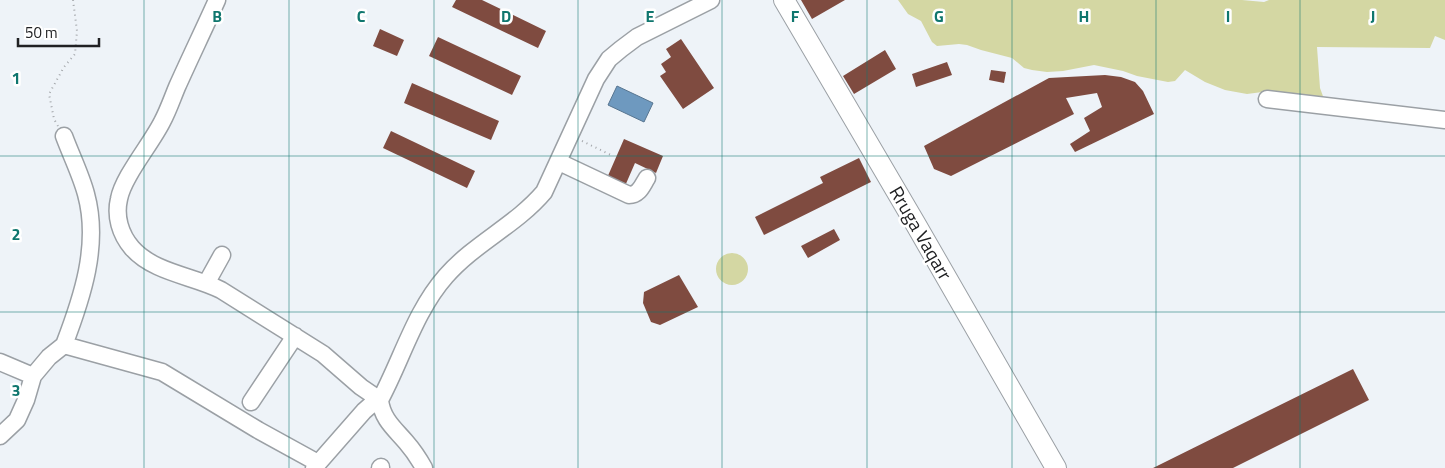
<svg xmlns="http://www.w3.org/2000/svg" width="1445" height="468" viewBox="0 0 1445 468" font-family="'Titillium Web',sans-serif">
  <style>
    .green { fill: #d4d7a3 }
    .water { fill: #6e99bf; stroke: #577590 }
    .building { fill: #7f4b40 }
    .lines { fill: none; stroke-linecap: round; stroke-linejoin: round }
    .minor-casing { stroke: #9ba0a5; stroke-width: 19 }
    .major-casing { stroke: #9ba0a5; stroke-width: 22 }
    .path { stroke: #a3a6aa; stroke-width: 2; stroke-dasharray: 1 4; stroke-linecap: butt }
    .minor { stroke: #fff; stroke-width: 16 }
    .major { stroke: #fff; stroke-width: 20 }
    .grid { fill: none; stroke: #0f766e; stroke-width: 1; stroke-opacity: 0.55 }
    .labels { text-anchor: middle; stroke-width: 5; stroke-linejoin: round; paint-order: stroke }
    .street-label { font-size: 19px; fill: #202123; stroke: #fff }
    .grid-label { font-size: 16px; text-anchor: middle; font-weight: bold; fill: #0f766e; stroke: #fff; stroke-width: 5; stroke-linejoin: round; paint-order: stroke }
  </style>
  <rect width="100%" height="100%" fill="#eef3f8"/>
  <path class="green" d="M898 0H1242L1264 2 1269 0H1445V40L1435 36 1430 48 1317 47 1320 88 1324 99 1304 95 1291 97 1270 91 1247 94 1225 90 1205 82 1185 70 1175 81 1168 82 1137 76 1123 71 1094 65 1063 71 1047 72 1032 70 1024 68 1012 58 981 50 967 45 959 44 937 46 932 42 921 21 908 14Z
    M716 269a16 16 0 1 1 32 0a16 16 0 1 1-32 0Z"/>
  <path class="water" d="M617 86 653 103 644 122 608 105Z"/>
  <path class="building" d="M456 0H482L546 31 538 48 452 7Z
    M801 0H845L812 19Z
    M380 29 404 40 397 56 373 46Z
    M438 37 521 76 512 95 429 56Z
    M681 39 714 88 683 109 660 76 666 72 661 64 671 57 666 49Z
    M885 50 896 69 854 94 843 76Z
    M947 62 952 75 916 87 912 74Z
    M991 70 1006 72 1004 83 989 80Z
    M1105 75 1121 77 1135 82 1143 91 1154 114 1075 152 1070 144 1090 131 1084 118 1102 107 1097 93 1066 98 1074 114 951 176 934 169 924 146 1049 78Z
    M412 83 499 121 491 140 404 103Z
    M391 131 475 171 467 188 383 148Z
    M624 139 663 156 656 173 635 163 625 186 607 178Z
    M859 158 871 182 764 235 755 217 823 183 820 177Z
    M834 229 840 240 808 258 801 246Z
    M679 275 698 307 660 325 651 322 643 303 644 292Z
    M1353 369 1369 400 1233 468H1153Z"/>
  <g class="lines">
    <g class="minor-casing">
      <path id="minor" d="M217 0C204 29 190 58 177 87 172 99 168 111 162 122 151 144 123 177 119 199 115 216 120 234 132 248 154 273 194 276 221 290L323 354 361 387 380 400
        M1267 99 1445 120
        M559 162 629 195C639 195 642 186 647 178
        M207 282 222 255
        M64 345C82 298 100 245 86 194 81 175 71 155 64 136
        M0 362 33 376
        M251 402 295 336
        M0 436 17 420 26 400 33 376 49 357 64 345 162 372 258 430 318 463
        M314 468 364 411 372 404 380 400
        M380 468 381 467
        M424 468C419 459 413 450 406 442 395 429 382 419 380 400 402 359 415 311 446 276 475 243 516 225 544 192L596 79 609 59 621 49 637 37 711 0"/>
    </g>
    <g class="major-casing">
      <path id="major" d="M784 0 915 223 1056 468"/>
    </g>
    <path class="path" d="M58 126 54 119 49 94 64 67 75 54 77 31 73 0
      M582 141 611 155"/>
    <use href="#minor" class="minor"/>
    <use href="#major" class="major"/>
  </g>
  <path class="grid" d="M144 0V468M289 0V468M434 0V468M578 0V468M722 0V468M867 0V468M1012 0V468M1156 0V468M1300 0V468M0 156H1445M0 312H1445"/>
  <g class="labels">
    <g class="street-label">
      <text transform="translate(921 233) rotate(60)" y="7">Rruga Vaqarr</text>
    </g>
  </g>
  <g class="grid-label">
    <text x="217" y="22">B</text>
    <text x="361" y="22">C</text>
    <text x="506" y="22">D</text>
    <text x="650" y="22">E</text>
    <text x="795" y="22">F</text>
    <text x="939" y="22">G</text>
    <text x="1084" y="22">H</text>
    <text x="1228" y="22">I</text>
    <text x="1373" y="22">J</text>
    <text x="16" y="84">1</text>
    <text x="16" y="240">2</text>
    <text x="16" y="396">3</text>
  </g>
  <path d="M18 38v8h81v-8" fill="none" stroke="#202123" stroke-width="2.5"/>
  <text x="25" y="38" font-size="15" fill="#202123" stroke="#ffffff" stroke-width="4" paint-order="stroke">50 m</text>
</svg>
